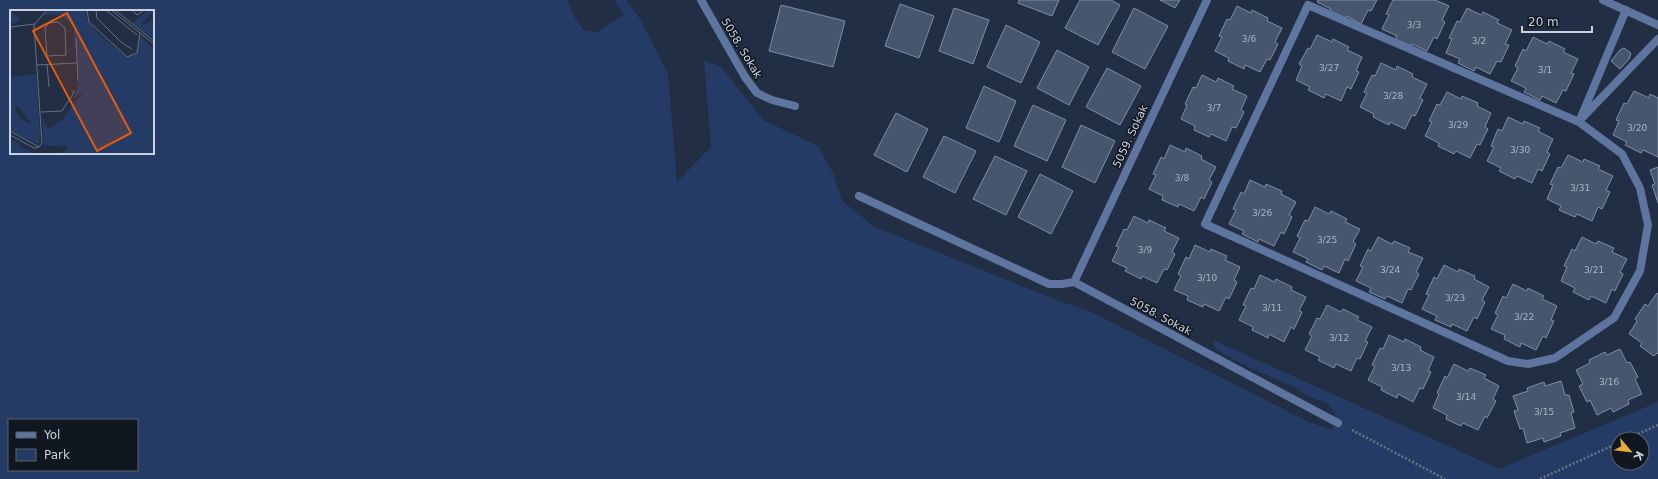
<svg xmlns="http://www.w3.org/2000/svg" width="1658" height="479" viewBox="0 0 1658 479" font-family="'DejaVu Sans',sans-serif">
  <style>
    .green { fill: #243c65; fill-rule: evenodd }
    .building { fill: #47556d; stroke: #7e8ea8 }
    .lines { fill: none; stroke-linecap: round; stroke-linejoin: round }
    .path { stroke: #6a7487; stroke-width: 2.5; stroke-dasharray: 2 2; stroke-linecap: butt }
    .street { stroke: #5d759f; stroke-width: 8 }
    .labels { text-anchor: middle; stroke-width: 3; stroke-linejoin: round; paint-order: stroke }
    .number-label { font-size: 9px; fill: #a9b3c3 }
    .street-label { font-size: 11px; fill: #cad2e0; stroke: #111720 }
    .inset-road { fill: none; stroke: #657082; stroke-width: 1 }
    .view { fill: #e8590c; fill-opacity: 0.15; stroke: #e8590c; stroke-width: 2 }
    .inset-edge { fill: none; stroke: #cad2e0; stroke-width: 2 }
  </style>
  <rect width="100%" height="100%" fill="#222e44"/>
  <path class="green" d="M0 0H567L576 20 584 31 597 32 610 23 624 15 614 0H626L640 19 668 74 677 182 711 147 704 60 721 67 763 120 818 146 833 173 842 201 875 227 1054 299 1089 311 1309 422 1332 430 1338 423C1331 394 1314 405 1298 389L1240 363 1215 349 1213 340 1499 469 1658 402V479H0ZM11 11H153V153H11ZM9 420H137V470H9ZM1618 439H1642V463H1618Z"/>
  <path class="building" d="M1019 0H1059L1052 16 1018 3Z
    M1080 0H1111L1120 5 1098 45 1065 28Z
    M1160 0H1180L1175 8Z
    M1318 0H1377L1371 11 1368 10 1361 24 1347 16 1345 20 1329 12 1331 9 1317 2Z
    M1393 0H1435L1449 6 1442 20 1445 22 1437 39 1434 37 1427 51 1412 44 1411 47 1395 39 1397 36 1382 29 1389 15 1386 14Z
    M900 4 934 16 919 58 885 46Z
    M781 5 845 21 833 67 769 51Z
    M1237 6 1251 13 1252 10 1268 18 1267 21 1282 28 1275 42 1278 44 1270 60 1267 59 1260 72 1245 65 1244 69 1228 61 1229 58 1215 51 1222 37 1219 36 1227 19 1230 20Z
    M954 8 989 20 973 64 939 51Z
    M1134 8 1168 26 1145 69 1112 52Z
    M1467 8 1481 15 1483 12 1499 20 1497 23 1512 30 1505 44 1509 45 1501 62 1497 61 1490 74 1476 67 1474 71 1458 63 1460 59 1446 53 1452 39 1449 38 1457 21 1460 22Z
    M1006 25 1040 42 1021 83 987 67Z
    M1317 35 1332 42 1333 39 1349 47 1347 50 1362 57 1356 71 1359 72 1351 89 1347 87 1341 101 1326 94 1324 98 1308 90 1310 87 1296 80 1302 66 1299 64 1308 48 1310 49Z
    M1533 37 1547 44 1549 41 1565 49 1563 52 1578 59 1571 73 1574 74 1566 91 1563 90 1556 103 1542 96 1540 100 1524 92 1526 88 1511 81 1518 68 1515 66 1523 49 1526 51Z
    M1624 48 1631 53 1629 59 1620 69 1611 61 1620 50Z
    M1057 50 1089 67 1069 105 1037 88Z
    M1381 63 1396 70 1397 66 1413 74 1412 77 1427 84 1420 98 1423 100 1415 116 1412 115 1405 129 1390 122 1389 125 1373 117 1374 114 1360 107 1367 93 1364 92 1372 75 1375 76Z
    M1107 68 1141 86 1120 125 1086 107Z
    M1202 75 1216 82 1218 78 1234 86 1232 89 1247 96 1241 110 1244 112 1236 128 1232 127 1226 141 1211 134 1209 137 1194 130 1195 126 1181 119 1187 105 1185 104 1193 87 1196 88Z
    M984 86 1016 101 999 142 966 128Z
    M1634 91 1649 98 1650 94 1658 98V157L1643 150 1641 153 1625 145 1627 142 1613 135 1619 121 1616 120 1624 103 1627 104Z
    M1447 92 1461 99 1462 96 1478 103 1477 106 1491 113 1485 127 1488 129 1480 145 1477 144 1470 158 1456 151 1454 154 1438 146 1439 143 1425 136 1432 122 1429 121 1437 104 1440 105Z
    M1033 105 1066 120 1047 161 1014 146Z
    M896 113 928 129 907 172 874 155Z
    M1508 117 1523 124 1524 121 1540 128 1538 131 1553 139 1547 152 1550 154 1542 171 1538 169 1532 183 1517 176 1515 179 1499 171 1501 168 1487 161 1494 147 1491 146 1498 129 1502 131Z
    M1081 125 1115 141 1095 183 1062 167Z
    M944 136 976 151 955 193 923 177Z
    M1170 145 1185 152 1186 148 1202 156 1201 159 1216 167 1209 180 1212 182 1204 199 1201 197 1194 211 1179 204 1178 207 1162 200 1163 196 1149 189 1156 175 1153 174 1161 157 1164 159Z
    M1568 155 1583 162 1584 159 1600 166 1598 169 1613 176 1606 190 1610 192 1602 209 1598 207 1592 221 1577 214 1575 217 1559 210 1561 206 1547 199 1553 185 1550 184 1558 167 1561 168Z
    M995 156 1027 171 1006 215 973 199Z
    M1658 167V203L1652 185 1655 184 1650 170Z
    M1040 174 1073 191 1051 234 1018 217Z
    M1250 180 1265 187 1266 184 1282 191 1281 194 1296 202 1289 215 1292 217 1284 234 1281 232 1274 246 1259 239 1258 242 1242 234 1244 231 1229 224 1236 210 1233 209 1241 192 1244 194Z
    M1315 207 1329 214 1331 211 1347 219 1345 222 1360 229 1353 242 1356 244 1348 261 1345 259 1339 273 1324 266 1322 270 1306 262 1308 259 1293 252 1300 238 1297 236 1305 220 1308 221Z
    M1134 216 1148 223 1149 220 1166 228 1164 231 1179 238 1172 252 1175 254 1167 270 1164 269 1157 283 1142 276 1141 279 1125 271 1127 268 1112 261 1119 247 1116 246 1124 229 1127 230Z
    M1378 237 1392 244 1394 241 1410 248 1408 252 1423 258 1416 272 1419 274 1411 290 1408 289 1402 303 1387 296 1385 299 1369 292 1371 288 1356 281 1363 267 1360 266 1368 249 1371 251Z
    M1582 237 1596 244 1598 241 1614 248 1612 252 1627 259 1620 272 1623 274 1615 291 1612 289 1606 303 1591 296 1589 300 1573 292 1575 288 1561 281 1567 267 1564 266 1572 249 1575 251Z
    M1195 245 1210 252 1211 249 1227 256 1225 260 1240 267 1234 280 1237 282 1229 299 1226 297 1219 311 1204 304 1203 307 1187 300 1188 296 1174 290 1181 276 1178 274 1186 257 1189 259Z
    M1444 265 1458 272 1459 269 1475 276 1474 279 1489 287 1482 300 1485 302 1477 319 1474 317 1467 331 1452 324 1451 327 1435 320 1437 316 1422 309 1429 295 1426 294 1434 277 1437 279Z
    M1260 275 1275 282 1276 279 1292 287 1291 290 1306 297 1299 311 1302 312 1294 329 1291 327 1284 342 1269 334 1268 338 1252 330 1253 327 1239 320 1246 306 1243 305 1251 288 1254 289Z
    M1513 284 1527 291 1528 288 1544 296 1542 299 1557 306 1551 320 1554 321 1546 338 1543 336 1536 350 1521 343 1520 347 1504 339 1505 335 1491 329 1498 315 1495 313 1503 296 1506 298Z
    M1657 293 1658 294V354L1657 353 1654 356 1640 346 1642 343 1629 334 1637 321 1635 319 1645 304 1648 306Z
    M1327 305 1341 312 1343 309 1359 317 1357 320 1372 327 1365 341 1368 342 1360 359 1357 358 1351 371 1336 364 1334 368 1318 360 1320 357 1305 350 1312 336 1309 334 1317 318 1320 319Z
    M1389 335 1404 342 1405 339 1421 347 1420 350 1434 357 1428 371 1431 372 1423 389 1420 388 1413 402 1398 394 1397 398 1381 390 1382 387 1368 380 1375 366 1372 365 1380 348 1383 349Z
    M1620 349 1627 363 1630 362 1638 377 1635 379 1642 394 1628 400 1629 404 1613 412 1611 408 1597 415 1590 400 1587 402 1579 386 1583 384 1576 370 1590 363 1589 360 1605 352 1607 355Z
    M1454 364 1468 371 1470 368 1486 375 1484 378 1499 386 1493 399 1496 401 1487 418 1485 416 1478 430 1463 423 1461 426 1446 419 1447 415 1433 408 1439 394 1437 393 1445 376 1447 378Z
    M1561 381 1565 395H1569L1574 412 1571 413 1575 428 1560 433 1561 436 1544 442 1543 438 1527 443 1523 428 1520 429 1514 411 1518 410 1513 396 1528 391 1527 388 1544 382 1545 386Z"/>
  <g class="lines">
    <path class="path" d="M1352 430 1445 479
      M1627 439 1658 425
      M1540 479 1618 443"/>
    <path class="street" d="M701 0 745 77 757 93 772 100 795 106
      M1603 0 1658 25
      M1308 5 1579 122 1622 154 1640 188 1648 225 1640 271 1614 318 1555 358 1528 364 1508 361 1205 224Z
      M1582 118 1658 39
      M1579 122 1626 10
      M859 196 1049 284H1062L1074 282 1338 423
      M1074 282 1207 0"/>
  </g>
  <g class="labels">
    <g class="number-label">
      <text x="1414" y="28">3/3</text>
      <text x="1249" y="42">3/6</text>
      <text x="1479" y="44">3/2</text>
      <text x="1329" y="71">3/27</text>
      <text x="1545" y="73">3/1</text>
      <text x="1393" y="99">3/28</text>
      <text x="1214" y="111">3/7</text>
      <text x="1458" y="128">3/29</text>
      <text x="1637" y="131">3/20</text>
      <text x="1520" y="153">3/30</text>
      <text x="1182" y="181">3/8</text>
      <text x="1580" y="191">3/31</text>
      <text x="1262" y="216">3/26</text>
      <text x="1327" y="243">3/25</text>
      <text x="1145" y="253">3/9</text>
      <text x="1390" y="273">3/24</text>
      <text x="1594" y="273">3/21</text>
      <text x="1207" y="281">3/10</text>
      <text x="1455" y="301">3/23</text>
      <text x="1272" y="311">3/11</text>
      <text x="1524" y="320">3/22</text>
      <text x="1339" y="341">3/12</text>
      <text x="1401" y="371">3/13</text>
      <text x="1609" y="385">3/16</text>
      <text x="1466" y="400">3/14</text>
      <text x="1544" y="415">3/15</text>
    </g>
    <g class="street-label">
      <text transform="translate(742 48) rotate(59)" y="4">5058. Sokak</text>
      <text transform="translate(1130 136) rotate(-65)" y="4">5059. Sokak</text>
      <text transform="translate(1161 316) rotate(28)" y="4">5058. Sokak</text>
    </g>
  </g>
  <g transform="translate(10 10)">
    <rect width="144" height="144" fill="#222e44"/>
    <path d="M0 0 10 9 6 13H0ZM39 0H76L77 10 89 24 117 48 127 43 130 26 144 39V144H48L57 139 58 136H34L32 105 36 117 41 118 52 110 66 90 73 85 70 84 64 88 69 69 63 15 51 5H34ZM138 0 144 1 131 13 135 15 144 7V29L123 13ZM26 64 30 125 29 135 0 120V67ZM7 95 21 113V114L12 110 6 103 5 98ZM2 130 10 134 9 136 26 144H0Z" fill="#243c65" fill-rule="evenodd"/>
    <path class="inset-road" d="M77 0 79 12 117 47 127 43 130 23M86 0 87 8 112 33 122 39M96 0 127 25M101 0 144 34M105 0 144 31M122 0 127 5 134 0M48 12 55 18 56 45 37 46 35 18 39 13ZM0 17 25 14M66 28 68 71M37 54 39 77M27 55 66 53M31 102 52 101 63 84 64 80M0 121 29 137M0 125 24 138 29 137M29 137 32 133 24 15 37 0"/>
    <path class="view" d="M57 3 121 123 87 141 23 21Z"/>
    <rect width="144" height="144" class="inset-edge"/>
  </g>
  <rect x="8" y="419" width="130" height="52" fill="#111720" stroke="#5b626d"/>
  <rect x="16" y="432" width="20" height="6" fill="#5d759f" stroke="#5b626d"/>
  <text x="44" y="439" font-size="12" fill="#cad2e0">Yol</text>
  <rect x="16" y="449" width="20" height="12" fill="#243c65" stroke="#5b626d"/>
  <text x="44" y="459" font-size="12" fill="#cad2e0">Park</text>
  <g transform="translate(1630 451) rotate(118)"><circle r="19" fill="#111720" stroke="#5b626d"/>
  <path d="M0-3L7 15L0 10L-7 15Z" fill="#e6ac36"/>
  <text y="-6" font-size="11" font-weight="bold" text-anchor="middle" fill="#cad2e0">K</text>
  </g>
  <path d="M1522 26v6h70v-6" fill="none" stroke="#cad2e0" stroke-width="2"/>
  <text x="1528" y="26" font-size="12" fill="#cad2e0" stroke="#111720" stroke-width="3" paint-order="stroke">20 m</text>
</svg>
